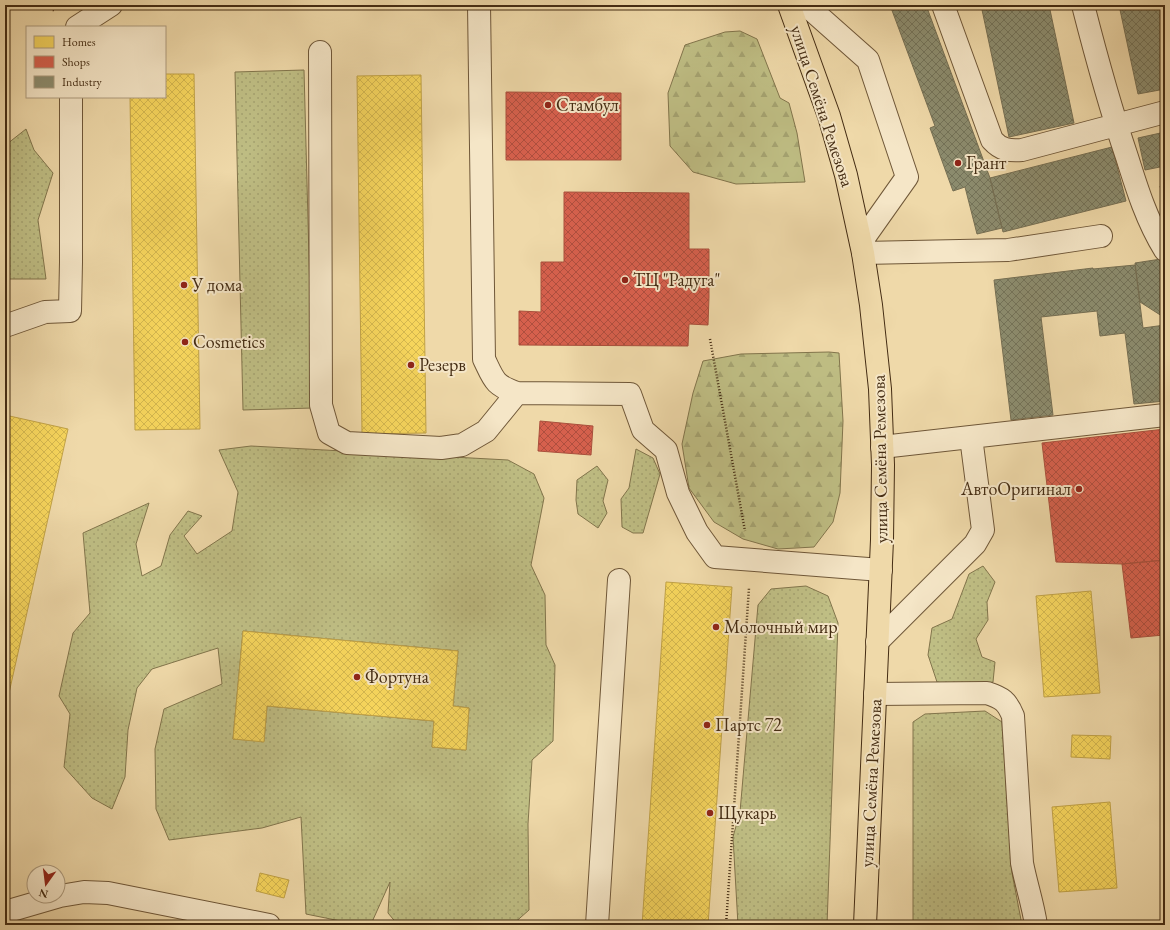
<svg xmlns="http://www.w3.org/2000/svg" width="1170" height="930" viewBox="0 0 1170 930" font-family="'EB Garamond',serif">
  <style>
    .grass { fill: url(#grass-dots); stroke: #82754c; fill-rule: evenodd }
    .forest { fill: url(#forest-firs); stroke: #82754c }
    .homes { fill: url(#homes-cross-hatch); stroke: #c1a246 }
    .shops { fill: url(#shops-cross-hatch); stroke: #aa503c }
    .industry { fill: url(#industry-cross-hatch); stroke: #766f53 }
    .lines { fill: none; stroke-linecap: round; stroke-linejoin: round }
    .minor-casing { stroke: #6f5738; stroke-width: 24 }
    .major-casing { stroke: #442c13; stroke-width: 24 }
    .path { stroke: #442c13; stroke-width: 2.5; stroke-dasharray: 1 2; stroke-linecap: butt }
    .minor { stroke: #f5e6c7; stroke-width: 22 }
    .major { stroke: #efd9a9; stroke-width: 22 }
    .poi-dot { fill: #8f2418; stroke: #f5e6c7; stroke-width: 1.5 }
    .labels { text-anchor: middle; stroke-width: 4; stroke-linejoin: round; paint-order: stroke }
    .poi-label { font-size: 18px; fill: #442c13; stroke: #f5e6c7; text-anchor: start }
    .street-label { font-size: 18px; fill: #442c13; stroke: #f5e6c7 }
  </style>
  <defs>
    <pattern id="grass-dots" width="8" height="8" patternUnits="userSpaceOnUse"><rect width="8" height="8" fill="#bfbe84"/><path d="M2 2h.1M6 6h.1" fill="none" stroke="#a5a371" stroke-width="1.8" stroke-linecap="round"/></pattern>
    <pattern id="forest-firs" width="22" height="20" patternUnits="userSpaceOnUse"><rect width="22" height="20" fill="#bfbe84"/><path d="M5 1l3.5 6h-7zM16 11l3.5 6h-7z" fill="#a5a371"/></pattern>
    <pattern id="homes-cross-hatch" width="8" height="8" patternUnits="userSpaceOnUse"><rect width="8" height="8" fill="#f6d55c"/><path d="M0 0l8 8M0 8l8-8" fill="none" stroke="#d4b74f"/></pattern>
    <pattern id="shops-cross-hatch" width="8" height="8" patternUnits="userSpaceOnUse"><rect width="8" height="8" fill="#d6604d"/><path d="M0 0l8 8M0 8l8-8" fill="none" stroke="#af4f3f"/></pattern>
    <pattern id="industry-cross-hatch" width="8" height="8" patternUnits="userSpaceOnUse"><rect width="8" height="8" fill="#8c8c6e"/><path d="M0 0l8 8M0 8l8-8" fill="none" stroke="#747359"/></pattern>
  </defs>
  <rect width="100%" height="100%" fill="#efd9a9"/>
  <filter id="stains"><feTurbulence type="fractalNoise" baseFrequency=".005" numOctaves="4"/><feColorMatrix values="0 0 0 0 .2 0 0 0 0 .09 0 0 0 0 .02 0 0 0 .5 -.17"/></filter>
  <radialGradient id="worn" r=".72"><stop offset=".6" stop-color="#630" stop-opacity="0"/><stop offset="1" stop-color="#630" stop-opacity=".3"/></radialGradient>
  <path class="grass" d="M304 70 313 408 243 410 235 72Z
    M26 129 34 150 53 173 38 220 46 279H5V148L7 144Z
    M251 446 508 460 534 474 544 498 531 565 545 595 546 645 555 665 553 741 532 760 528 824 529 910 512 925H398L388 913 390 882 372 922 360 925 306 914 301 817 262 828 169 840 156 809 155 749 164 709 222 684 218 648 152 669 137 688 128 730 125 777 112 809 92 798 64 767 70 714 59 696 73 633 90 613 83 533 149 503 136 544 142 576 161 566 170 535 188 511 202 516 184 536 197 554 232 531 238 492 219 450ZM243 631 458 651 453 706 469 708 466 750 432 747 434 721 267 706 264 741 233 739Z
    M636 449 653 458 660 474 643 533H633L622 527 621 499 629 488Z
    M597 466 608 480 603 501 607 513 598 528 578 514 576 500 577 480Z
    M983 566 995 582 987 602 988 620 976 639 982 657 995 662 993 682 968 688 938 685 928 655 932 628 952 619 969 574Z
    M806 586 828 596 838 623 827 925H738L733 837 740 812 758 605 771 589Z
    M985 711 1002 722 1012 873 1022 925H913V722L925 714Z"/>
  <path class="forest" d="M740 31 757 39 780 98 789 103 797 133 805 182 736 184 693 172 670 146 668 93 685 45 725 32Z
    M829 352 839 353 843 421 840 493 833 522 814 547 778 549 743 539 714 522 689 488 682 444 693 393 703 361 741 354Z"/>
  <path class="homes" d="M165 74H194L200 429 135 430 130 97H165Z
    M421 75 426 433 362 434 357 76Z
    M5 415 68 429 5 711Z
    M666 582 732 587 708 925H642Z
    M1091 591 1100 693 1044 697 1036 596Z
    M243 631 458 651 453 706 469 708 466 750 432 747 434 721 267 706 264 742 233 739Z
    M1072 735 1111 736 1110 759 1071 757Z
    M1110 802 1117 888 1059 892 1052 807Z
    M260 873 289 880 284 898 256 891Z"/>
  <path class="shops" d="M506 92 621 93V160H506Z
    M564 192 689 193V249H709V297L708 325 689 324 688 346 519 345V311L541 312V262H564Z
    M540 421 593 426 591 455 538 451Z
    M1165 429V560L1122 564 1056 562 1042 443Z
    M1165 560V618H1162L1164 635 1131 638 1122 564Z"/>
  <path class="industry" d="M890 5H926L990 178 1002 228 977 234 965 187 953 191 930 128 935 126Z
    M981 5H1049L1074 123 1009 137Z
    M1119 5H1165V89L1138 94Z
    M1165 132V166L1145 170 1138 138Z
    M1112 147 1126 201 1003 232 990 178Z
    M1165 185V206L1160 186Z
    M1161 259 1164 284 1165 283V318L1140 302 1135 263Z
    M1135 265 1143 328 1165 325V401L1134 404 1125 333 1100 336 1097 311 1041 317 1053 415 1011 420 994 280 1093 268V269Z"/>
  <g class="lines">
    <g class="minor-casing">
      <path id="minor" d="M479 5 484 359C494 380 494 385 517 393L630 394 643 430 666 450 678 493 697 532 715 557 881 570
        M806 5 868 60 907 177 861 242
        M943 5 992 140C1001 150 1009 151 1022 150L1165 112
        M1083 5C1096 56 1110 107 1127 157 1137 189 1147 221 1165 250
        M77 27 111 5
        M320 52 321 405 329 433 347 443 441 448 462 445 486 431 517 393
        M863 253 1008 250 1101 236
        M5 326 45 312 70 311 71 262V97
        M882 447 1165 415
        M877 642 975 544 983 530 971 437
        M875 694 987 693C1002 698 1007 701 1013 716L1022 863C1026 884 1033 904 1036 925
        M5 912 60 896 84 892 108 893 269 925
        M597 925 619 580"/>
    </g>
    <g class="major-casing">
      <path id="major" d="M789 5 829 116 846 175 863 253 871 305 880 389 883 465 882 540 865 925"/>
    </g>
    <path class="path" d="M39 5 50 8 55 11
      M710 339 745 531
      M726 925 749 588"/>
    <use href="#minor" class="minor"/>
    <use href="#major" class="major"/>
  </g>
  <g class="poi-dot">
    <circle cx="548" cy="105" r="4"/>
    <circle cx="958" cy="163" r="4"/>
    <circle cx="625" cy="280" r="4"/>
    <circle cx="184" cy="285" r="4"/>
    <circle cx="185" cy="342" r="4"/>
    <circle cx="411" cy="365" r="4"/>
    <circle cx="1079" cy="489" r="4"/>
    <circle cx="716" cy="627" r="4"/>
    <circle cx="357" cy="677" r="4"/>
    <circle cx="707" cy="725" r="4"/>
    <circle cx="710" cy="813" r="4"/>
  </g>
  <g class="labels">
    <g class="poi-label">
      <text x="556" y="111">Стамбул</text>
      <text x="966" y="169">Грант</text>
      <text x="633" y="286">ТЦ "Радуга"</text>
      <text x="192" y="291">У дома</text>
      <text x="193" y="348">Cosmetics</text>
      <text x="419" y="371">Резерв</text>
      <text x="1071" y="495" text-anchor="end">АвтоОригинал</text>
      <text x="724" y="633">Молочный мир</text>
      <text x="365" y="683">Фортуна</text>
      <text x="715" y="731">Партс 72</text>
      <text x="718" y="819">Щукарь</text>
    </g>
    <g class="street-label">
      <text transform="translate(822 106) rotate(72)" y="6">улица Семёна Ремезова</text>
      <text transform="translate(880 459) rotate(-91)" y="6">улица Семёна Ремезова</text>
      <text transform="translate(871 783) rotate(-87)" y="6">улица Семёна Ремезова</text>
    </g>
  </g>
  <rect width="1170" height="930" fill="none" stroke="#efd9a9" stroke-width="20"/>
  <rect x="6" y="6" width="1158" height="918" fill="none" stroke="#442c13" stroke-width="2"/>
  <rect x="10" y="10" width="1150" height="910" fill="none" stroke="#442c13"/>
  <rect x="26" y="26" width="140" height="72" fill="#f5e6c7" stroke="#ae9c7f"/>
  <rect x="34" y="36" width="20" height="12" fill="#f6d55c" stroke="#ae9c7f"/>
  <text x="62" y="46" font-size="12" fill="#442c13">Homes</text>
  <rect x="34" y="56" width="20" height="12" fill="#d6604d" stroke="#ae9c7f"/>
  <text x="62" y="66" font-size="12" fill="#442c13">Shops</text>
  <rect x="34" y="76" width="20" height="12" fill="#8c8c6e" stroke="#ae9c7f"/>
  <text x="62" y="86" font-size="12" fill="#442c13">Industry</text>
  <g transform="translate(46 884) rotate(194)"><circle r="19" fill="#f5e6c7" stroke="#ae9c7f"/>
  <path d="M0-3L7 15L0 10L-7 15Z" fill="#8f2418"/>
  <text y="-6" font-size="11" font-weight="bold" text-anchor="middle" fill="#442c13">N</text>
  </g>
  <rect width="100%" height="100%" filter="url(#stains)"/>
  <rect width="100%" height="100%" fill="url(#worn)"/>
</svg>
